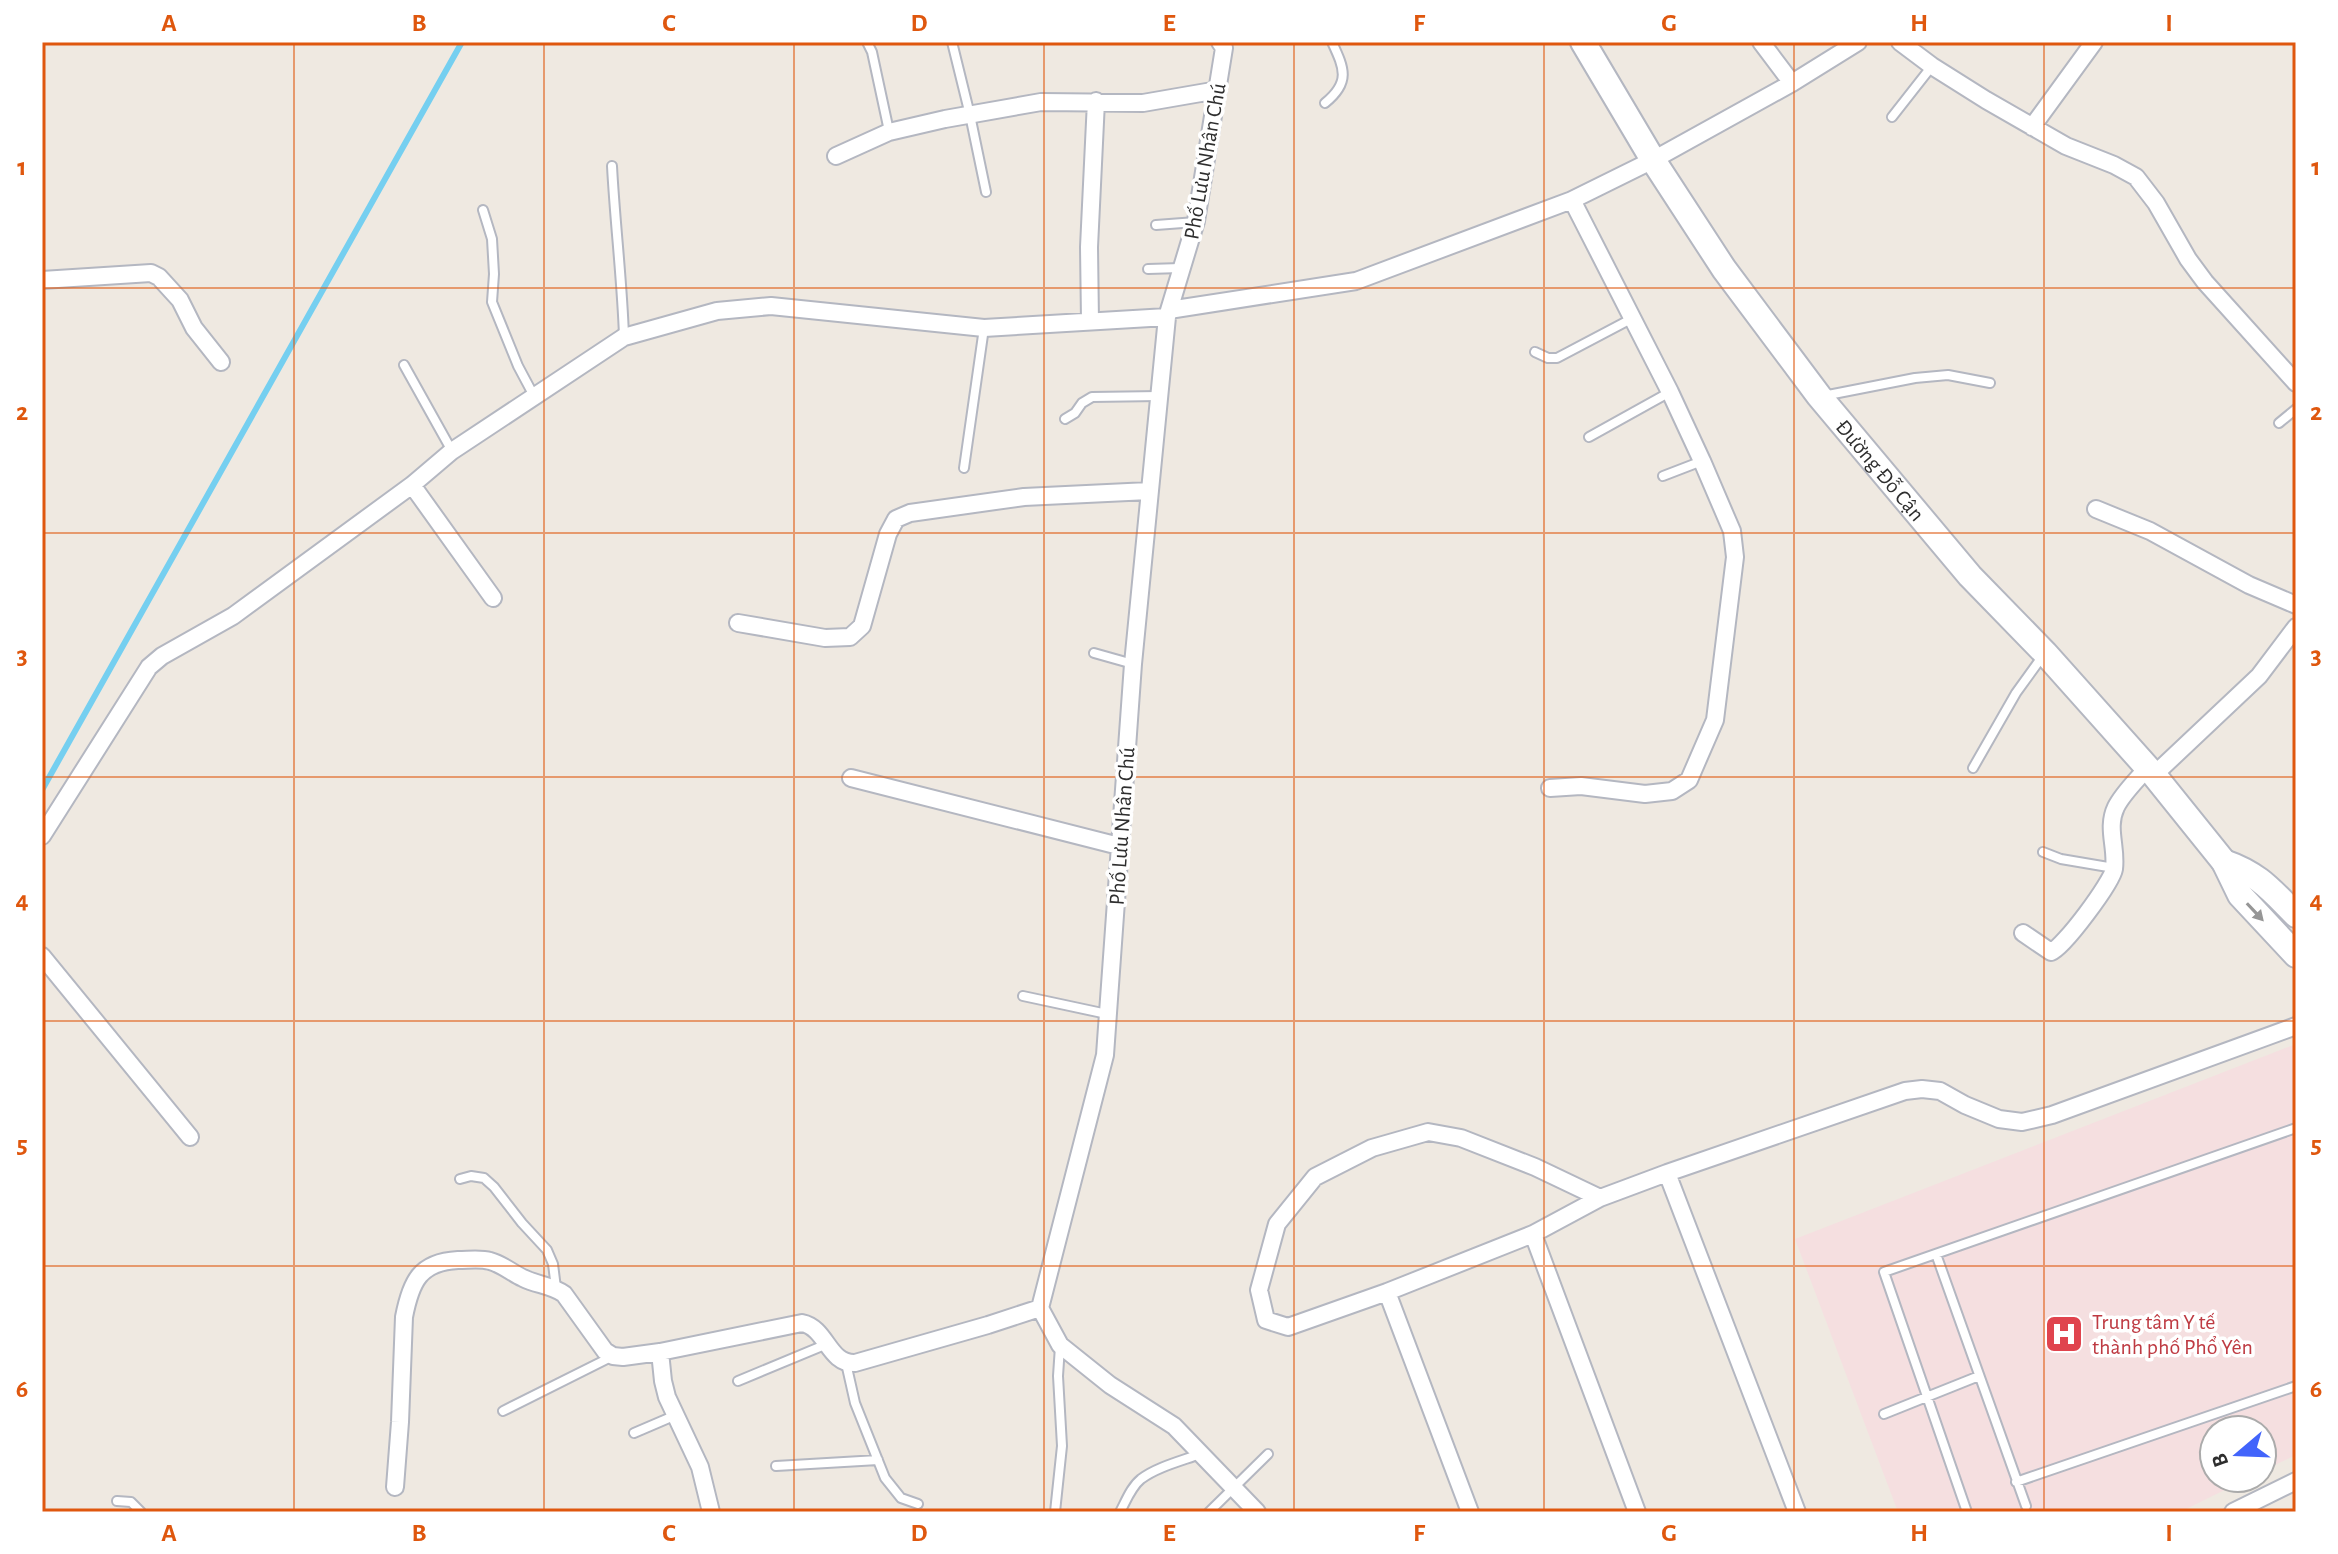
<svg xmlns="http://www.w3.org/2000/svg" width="2338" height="1554" viewBox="0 0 2338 1554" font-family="'Alegreya Sans',sans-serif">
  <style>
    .medical { fill: #f5dfe0 }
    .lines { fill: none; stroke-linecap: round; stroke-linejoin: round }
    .stream { stroke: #75cff0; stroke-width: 6 }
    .service-casing { stroke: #b4b7c1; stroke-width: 12 }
    .minor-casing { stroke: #b4b7c1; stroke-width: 20 }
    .secondary-casing { stroke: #b4b7c1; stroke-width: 28 }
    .service { stroke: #fff; stroke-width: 8 }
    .minor { stroke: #fff; stroke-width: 16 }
    .secondary { stroke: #fff; stroke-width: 24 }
    .oneway { fill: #969696 }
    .grid { fill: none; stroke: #df570e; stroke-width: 2; stroke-opacity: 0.55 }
    .labels { text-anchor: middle; stroke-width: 7; stroke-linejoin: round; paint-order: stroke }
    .street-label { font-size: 22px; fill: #2e2e2e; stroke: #fff }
    .health-label { font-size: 22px; fill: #be3a42; stroke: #fff; text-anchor: start }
    .neatline { fill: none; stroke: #df570e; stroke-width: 3 }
    .grid-label { font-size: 26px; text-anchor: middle; font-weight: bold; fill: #df570e }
  </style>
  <rect width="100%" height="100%" fill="#efe9e1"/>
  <path class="medical" d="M2296 1044V1455L2262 1471V1430H2214V1478H2249L2180 1512H1898L1795 1239Z"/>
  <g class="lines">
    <path class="stream" d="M42 790 462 42"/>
    <g class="service-casing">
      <path id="service" d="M867 42 872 52 889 131
        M952 42 970 115 986 192
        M1325 103C1351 82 1344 68 1332 42
        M1892 117 1932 66
        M612 166C615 223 622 279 624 336
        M483 210 492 239 494 274 492 302 518 366 534 396
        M1156 225 1196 222
        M1148 269 1181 268
        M1535 352 1548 358H1557L1631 319
        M404 365 452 451
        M1823 396 1915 378 1948 375 1990 383
        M1065 419 1075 413 1082 403 1092 397 1159 396
        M2279 423 2296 409
        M1589 437 1670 392
        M964 468 984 328
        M1663 476 1702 461
        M1094 653 1133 664
        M1973 768 2016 693 2042 657
        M2043 852 2061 859 2114 868
        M1023 996 1107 1014
        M460 1179 471 1176 484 1178 494 1187 522 1223 547 1250 553 1264 556 1288
        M1936 1254 2026 1506
        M846 1363 855 1403 885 1478 901 1498 918 1504
        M738 1381 827 1344
        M503 1411 613 1356
        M1884 1414 1979 1376
        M634 1433 676 1415
        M776 1466 878 1460
        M2016 1482 2296 1386
        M117 1501 131 1502 141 1512
        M1055 1512 1062 1446 1058 1376 1060 1346
        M1120 1512C1126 1501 1131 1487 1141 1479 1157 1467 1181 1461 1200 1454
        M1209 1512 1268 1454
        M1967 1512 1884 1272 2296 1128"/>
    </g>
    <g class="minor-casing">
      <path id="minor" d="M1220 42 1224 48 1196 221 1167 317 1133 664 1105 1055 1040 1308 1060 1345 1110 1385 1174 1426 1257 1512
        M1761 42 1792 83
        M1900 42 1932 66 1986 100 2066 146 2114 165 2136 177 2156 203 2188 259 2205 282 2296 383
        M2032 127 2094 42
        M836 156 889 132 945 119 1041 102 1143 103 1218 90
        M42 280 151 273 159 277 180 300 194 328 221 362
        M1169 310 1356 281 1572 200 1653 160 1792 83 1858 42
        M1090 321 1089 247 1096 101
        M412 485 493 598
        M2096 509 2150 531 2249 585 2296 605
        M738 623 825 638 850 637 862 626 888 534 896 519 910 513 1024 497 1149 491
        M2154 775 2259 676 2296 627
        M851 778 1119 846
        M1550 788 1581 786 1645 794 1672 791 1689 780 1715 720 1735 557 1732 531 1702 461 1670 392 1572 200
        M42 836 149 667 162 656 233 616 412 485 452 451 624 337 717 311 771 306 984 328 1167 317
        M2023 933 2051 952C2064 947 2112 882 2114 869 2117 847 2106 828 2116 807 2123 793 2137 780 2147 768
        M42 956 190 1137
        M1667 1173 1797 1512
        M1600 1198 1535 1167 1461 1138 1428 1132 1372 1148 1315 1177 1277 1224 1259 1290 1266 1320 1288 1327 1387 1292 1533 1234 1600 1198 1667 1173 1905 1091 1922 1089 1940 1091 1965 1105 1999 1119 2022 1122 2052 1115 2296 1026
        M1533 1234 1637 1512
        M1387 1292 1470 1512
        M660 1352 663 1381 667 1397 700 1467 711 1512
        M395 1487 400 1422 404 1317C411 1281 420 1262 458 1260 469 1260 480 1258 490 1261 502 1264 512 1273 523 1278 537 1285 551 1285 564 1294L605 1351 613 1356 623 1357 660 1352 802 1323C827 1328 828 1364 855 1363L988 1325 1040 1308
        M2233 1512 2296 1481"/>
    </g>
    <g class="secondary-casing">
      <g id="secondary">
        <path id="s1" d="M1583 42 1653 160 1724 269 1819 396 1970 576 2045 653 2154 775 2224 862 2240 895 2296 955"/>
        <path d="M2224 862C2259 874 2271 890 2296 915"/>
      </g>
    </g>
    <use href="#service" class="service"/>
    <use href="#minor" class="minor"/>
    <use href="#secondary" class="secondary"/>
  </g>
  <defs><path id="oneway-solid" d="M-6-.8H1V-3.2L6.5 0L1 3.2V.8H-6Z" transform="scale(2)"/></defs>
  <use class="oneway" href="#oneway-solid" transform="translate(2255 912) rotate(47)"/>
  <path class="grid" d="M294 42V1512M544 42V1512M794 42V1512M1044 42V1512M1294 42V1512M1544 42V1512M1794 42V1512M2044 42V1512M42 288H2296M42 533H2296M42 777H2296M42 1021H2296M42 1266H2296"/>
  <defs>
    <g id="hospital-square" transform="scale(2)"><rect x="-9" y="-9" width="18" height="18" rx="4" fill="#e0444e" stroke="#fff"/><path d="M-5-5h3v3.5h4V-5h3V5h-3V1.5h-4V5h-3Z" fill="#fff"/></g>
  </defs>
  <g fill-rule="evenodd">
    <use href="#hospital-square" x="2064" y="1334"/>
  </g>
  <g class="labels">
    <g class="street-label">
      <text transform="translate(1204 161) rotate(-80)" y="8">Phố Lưu Nhân Chú</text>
      <text dy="8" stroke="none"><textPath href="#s1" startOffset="522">Đường Đỗ Cận</textPath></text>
      <text transform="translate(1121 826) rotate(-86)" y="8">Phố Lưu Nhân Chú</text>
    </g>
    <g class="health-label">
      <text x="2092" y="1329">Trung tâm Y tế<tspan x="2092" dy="25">thành phố Phổ Yên</tspan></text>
    </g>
  </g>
  <rect width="2338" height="1554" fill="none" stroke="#ffffff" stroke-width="88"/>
  <g transform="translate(2238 1454) rotate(251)"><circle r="38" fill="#ffffff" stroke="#ababab" stroke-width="2"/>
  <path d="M0-6L14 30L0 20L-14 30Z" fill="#4264fb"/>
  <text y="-12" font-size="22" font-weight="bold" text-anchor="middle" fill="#2e2e2e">B</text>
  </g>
  <rect x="44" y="44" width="2250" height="1466" class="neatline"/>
  <g class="grid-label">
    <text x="169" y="31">A</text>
    <text x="419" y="31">B</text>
    <text x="669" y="31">C</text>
    <text x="919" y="31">D</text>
    <text x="1169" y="31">E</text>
    <text x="1419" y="31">F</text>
    <text x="1669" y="31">G</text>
    <text x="1919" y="31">H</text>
    <text x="2169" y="31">I</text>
    <text x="22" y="175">1</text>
    <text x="2316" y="175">1</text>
    <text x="22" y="420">2</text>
    <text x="2316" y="420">2</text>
    <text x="22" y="664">3</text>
    <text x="2316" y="664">3</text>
    <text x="22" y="908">4</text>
    <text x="2316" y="908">4</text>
    <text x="22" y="1153">5</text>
    <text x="2316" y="1153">5</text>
    <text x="22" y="1397">6</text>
    <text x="2316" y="1397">6</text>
    <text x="169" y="1541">A</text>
    <text x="419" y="1541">B</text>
    <text x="669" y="1541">C</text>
    <text x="919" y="1541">D</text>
    <text x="1169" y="1541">E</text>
    <text x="1419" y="1541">F</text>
    <text x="1669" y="1541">G</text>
    <text x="1919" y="1541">H</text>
    <text x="2169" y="1541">I</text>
  </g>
</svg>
